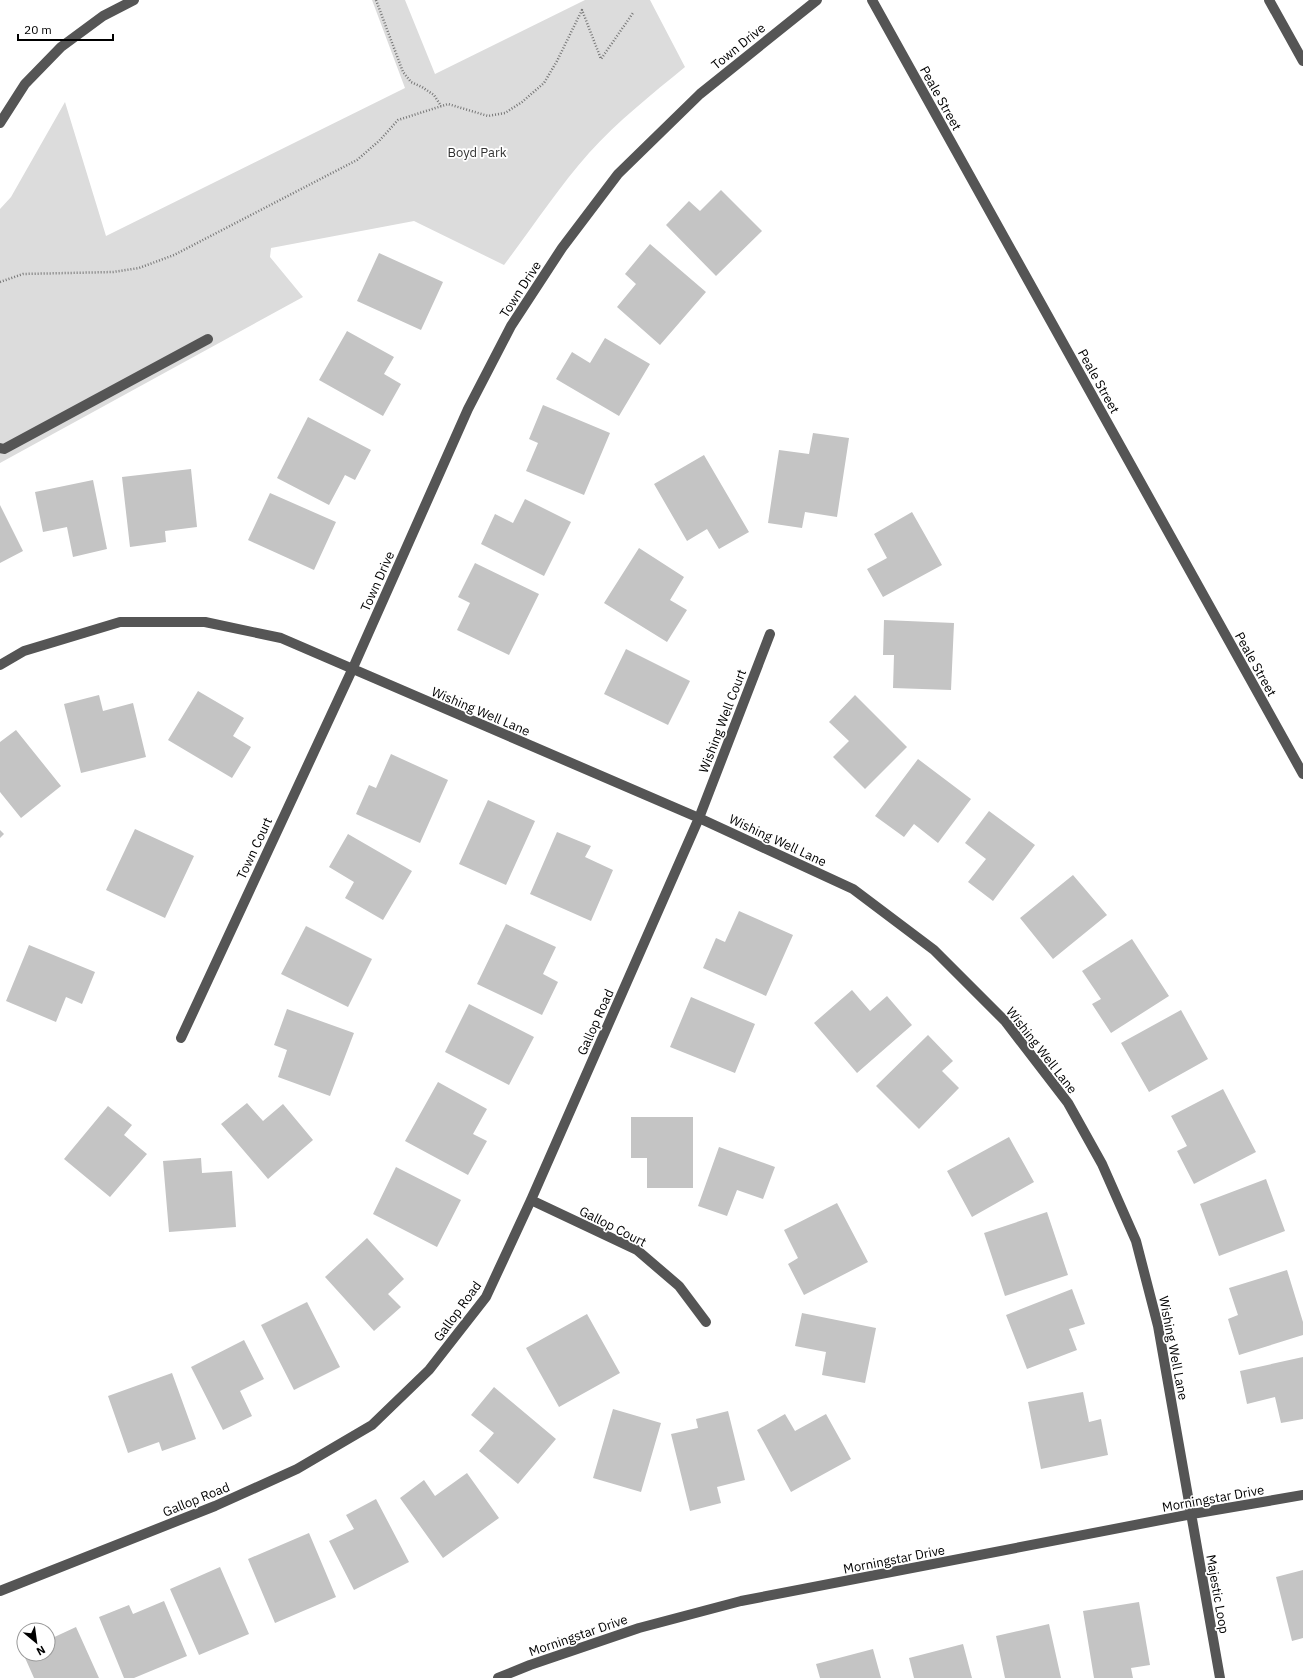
<svg xmlns="http://www.w3.org/2000/svg" width="1303" height="1678" viewBox="0 0 1303 1678" font-family="'IBM Plex Sans',sans-serif">
  <style>
    .green { fill: #dcdcdc }
    .building { fill: #c4c4c4 }
    .lines { fill: none; stroke-linecap: round; stroke-linejoin: round }
    .path { stroke: #777; stroke-width: 2.5; stroke-dasharray: 1 2; stroke-linecap: butt }
    .minor { stroke: #555; stroke-width: 10 }
    .labels { text-anchor: middle; stroke-width: 3.5; stroke-linejoin: round; paint-order: stroke }
    .street-label { font-size: 13px; fill: #000; stroke: #fff }
    .park-label { font-size: 13px; fill: #333; stroke: #fff }
  </style>
  <rect width="100%" height="100%" fill="#fff"/>
  <path class="green" d="M372 0H405L435 74 585 0H650L685 67C652 94 618 121 589 153 558 188 532 228 504 265L414 221 271 248 270 257 303 297 0 463V209L11 197 65 102 106 236 405 88Z"/>
  <path class="building" d="M721 190 762 231 716 276 666 225 689 201 700 211Z
    M650 244 706 292 660 345 617 307 636 284 625 274Z
    M379 253 443 282 421 330 357 301Z
    M347 331 394 357 384 374 401 384 383 416 319 380Z
    M605 338 650 364 619 416 556 379 572 352 590 363Z
    M543 405 610 433 584 495 526 471 538 443 529 439Z
    M308 417 371 450 355 480 345 475 329 505 277 478Z
    M813 433 849 438 837 517 805 512 802 528 768 523 779 450 809 454Z
    M704 455 749 532 719 549 707 529 687 541 654 484Z
    M191 469 197 527 165 531 166 542 130 547 122 477Z
    M93 480 107 549 73 557 67 527 43 532 35 492Z
    M270 493 336 522 314 570 248 540Z
    M525 499 571 522 544 576 481 544 495 514 513 523Z
    M0 505 23 551 0 563Z
    M912 512 942 565 883 597 867 569 887 558 874 534Z
    M639 548 684 577 670 600 687 610 667 642 604 603Z
    M475 563 539 594 509 655 457 630 470 603 458 597Z
    M884 620 954 623 951 690 893 688 894 655H883Z
    M626 649 690 681 668 725 604 694Z
    M198 691 244 718 233 736 251 747 232 778 168 740Z
    M99 695 103 711 133 703 146 757 81 773 64 704Z
    M855 695 907 747 865 789 833 757 849 741 829 722Z
    M16 730 61 786 21 818 0 792V742Z
    M391 754 448 780 420 843 356 814 369 785 376 788Z
    M918 759 971 799 938 843 914 824 904 837 875 816Z
    M488 800 535 821 506 885 459 864Z
    M989 811 1035 845 993 901 968 882 986 859 965 843Z
    M135 829 194 856 165 918 106 890Z
    M0 830 4 834 0 838Z
    M557 832 591 846 585 857 613 870 591 921 530 894Z
    M348 834 412 871 383 920 345 898 354 882 329 867Z
    M1073 875 1107 915 1053 959 1020 918Z
    M739 911 793 935 766 996 703 968 716 938 725 942Z
    M506 924 556 947 543 974 558 982 542 1015 477 984Z
    M306 926 372 959 348 1007 281 974Z
    M1132 939 1169 996 1111 1033 1092 1004 1101 999 1082 971Z
    M29 945 95 972 82 1004 66 997 56 1022 6 1001Z
    M852 990 870 1011 887 996 912 1025 857 1073 814 1023Z
    M691 997 755 1024 735 1073 670 1047Z
    M469 1004 534 1037 509 1085 445 1052Z
    M287 1009 354 1033 330 1096 278 1077 287 1050 274 1045Z
    M1181 1010 1208 1059 1149 1092 1121 1043Z
    M928 1035 953 1061 942 1071 959 1088 919 1129 876 1086Z
    M438 1082 487 1109 473 1134 487 1141 468 1175 405 1141Z
    M1223 1089 1256 1152 1194 1184 1177 1151 1187 1146 1171 1116Z
    M247 1103 263 1121 283 1104 313 1140 268 1179 221 1124Z
    M108 1106 132 1125 124 1135 147 1154 110 1197 64 1159Z
    M631 1117H693V1188H647V1158H631Z
    M1009 1137 1034 1182 972 1217 947 1171Z
    M719 1147 775 1167 763 1199 737 1190 727 1216 698 1206Z
    M201 1158 202 1173 232 1171 236 1227 169 1232 163 1161Z
    M396 1167 461 1200 437 1247 373 1214Z
    M1266 1179 1285 1231 1219 1256 1200 1204Z
    M837 1203 868 1262 804 1295 788 1264 798 1258 784 1230Z
    M1047 1212 1068 1275 1005 1296 984 1233Z
    M367 1238 404 1279 388 1294 401 1307 374 1331 325 1277Z
    M1287 1270 1303 1322V1335L1239 1355 1228 1319 1238 1315 1229 1288Z
    M1072 1289 1085 1324 1069 1329 1077 1350 1027 1369 1006 1315Z
    M307 1302 340 1367 294 1390 261 1325Z
    M802 1313 876 1328 865 1383 822 1375 826 1352 795 1346Z
    M587 1314 620 1373 559 1407 526 1348Z
    M244 1340 264 1379 240 1391 252 1416 223 1430 191 1367Z
    M1303 1357V1419L1281 1423 1275 1397 1247 1404 1240 1371Z
    M172 1373 196 1439 162 1451 159 1442 128 1453 108 1396Z
    M494 1387 556 1439 518 1484 479 1451 494 1433 471 1415Z
    M1083 1392 1089 1422 1101 1419 1108 1455 1041 1469 1028 1402Z
    M613 1409 661 1423 641 1492 593 1478Z
    M728 1411 745 1480 717 1487 721 1503 690 1511 671 1434 698 1428 696 1419Z
    M785 1414 795 1431 826 1414 851 1459 791 1492 757 1430Z
    M467 1473 499 1518 443 1558 400 1498 424 1480 435 1496Z
    M376 1499 409 1562 354 1590 329 1541 354 1529 346 1515Z
    M309 1533 336 1597 275 1623 248 1559Z
    M220 1567 249 1634 199 1655 170 1589Z
    M1303 1570V1638L1292 1641 1276 1577Z
    M164 1601 187 1656 134 1678H124L99 1617 129 1605 133 1614Z
    M1139 1602 1150 1665 1131 1668 1133 1678H1094L1083 1611Z
    M1049 1624 1061 1678H1005L996 1636Z
    M76 1627 99 1678H34L22 1651 24 1650V1654H48V1640Z
    M963 1644 972 1678H914L909 1658Z
    M873 1649 881 1678H820L816 1664Z"/>
  <g class="lines">
    <path class="path" d="M376 0 403 72 411 82 422 87 434 95 441 106
      M0 282 23 274 113 272 139 268 174 255 357 160 379 141 398 120 448 104 488 116 505 113 522 102 544 83 557 61 582 10 601 59 633 13"/>
    <path class="minor" d="M872 0 1303 774
      M1269 0 1303 61
      M0 123 25 84 61 47 103 16 134 0
      M0 448 4 449 208 339
      M0 665 24 651 120 622H205L281 638 699 818 853 889 934 950 1005 1021 1068 1103 1102 1164 1136 1241 1158 1326 1220 1678
      M181 1038 352 670 468 409 511 326 562 248 618 174 700 94 817 0
      M531 1200 637 1250 679 1286 706 1322
      M0 1591 215 1506 297 1469 372 1425 429 1370 486 1297 531 1200 699 818 770 634
      M498 1678 530 1665 639 1628 741 1601 1192 1514 1303 1495"/>
  </g>
  <g class="labels">
    <g class="street-label">
      <text transform="translate(738 46) rotate(-39)" y="5">Town Drive</text>
      <text transform="translate(941 98) rotate(61)" y="5">Peale Street</text>
      <text transform="translate(520 289) rotate(-57)" y="5">Town Drive</text>
      <text transform="translate(1099 381) rotate(61)" y="5">Peale Street</text>
      <text transform="translate(377 581) rotate(-66)" y="5">Town Drive</text>
      <text transform="translate(1256 664) rotate(61)" y="5">Peale Street</text>
      <text transform="translate(481 711) rotate(23)" y="5">Wishing Well Lane</text>
      <text transform="translate(722 721) rotate(-69)" y="5">Wishing Well Court</text>
      <text transform="translate(778 840) rotate(25)" y="5">Wishing Well Lane</text>
      <text transform="translate(254 848) rotate(-65)" y="5">Town Court</text>
      <text transform="translate(595 1022) rotate(-66)" y="5">Gallop Road</text>
      <text transform="translate(1042 1050) rotate(52)" y="5">Wishing Well Lane</text>
      <text transform="translate(613 1226) rotate(27)" y="5">Gallop Court</text>
      <text transform="translate(457 1311) rotate(-54)" y="5">Gallop Road</text>
      <text transform="translate(1174 1348) rotate(79)" y="5">Wishing Well Lane</text>
      <text transform="translate(1213 1498) rotate(-10)" y="5">Morningstar Drive</text>
      <text transform="translate(196 1499) rotate(-22)" y="5">Gallop Road</text>
      <text transform="translate(894 1559) rotate(-11)" y="5">Morningstar Drive</text>
      <text transform="translate(1218 1594) rotate(80)" y="5">Majestic Loop</text>
      <text transform="translate(578 1635) rotate(-19)" y="5">Morningstar Drive</text>
    </g>
    <g class="park-label">
      <text x="477" y="157">Boyd Park</text>
    </g>
  </g>
  <g transform="translate(36 1642) rotate(151)"><circle r="19" fill="#ffffff" stroke="#999999"/>
  <path d="M0-3L7 15L0 10L-7 15Z" fill="#000000"/>
  <text y="-6" font-size="11" font-weight="bold" text-anchor="middle" fill="#000000">N</text>
  </g>
  <path d="M18 34v6h95v-6" fill="none" stroke="#000000" stroke-width="2"/>
  <text x="24" y="34" font-size="12" fill="#000000" stroke="#ffffff" stroke-width="3" paint-order="stroke">20 m</text>
</svg>
